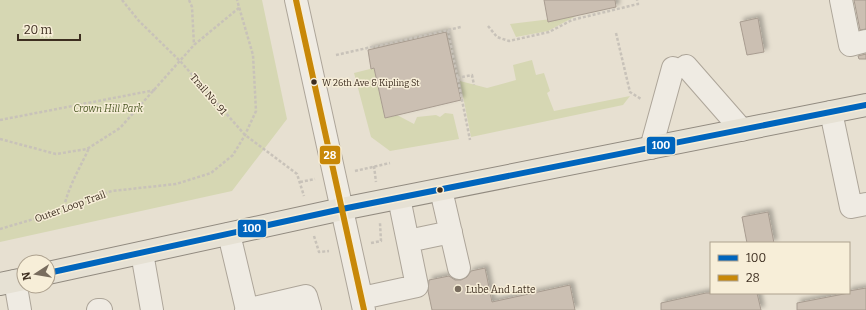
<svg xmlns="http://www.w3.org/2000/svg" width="866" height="310" viewBox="0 0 866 310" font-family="Bitter,serif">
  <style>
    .green { fill: #d6d7b3 }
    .building { fill: #cbbfb2; stroke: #a89c90; filter: url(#shadow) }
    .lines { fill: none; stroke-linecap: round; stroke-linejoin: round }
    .minor-casing { stroke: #ada599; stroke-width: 24 }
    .major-casing { stroke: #928b80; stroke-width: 24 }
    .path { stroke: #c8c2b9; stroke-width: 2.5; stroke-dasharray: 3 2; stroke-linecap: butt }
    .minor { stroke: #efebe3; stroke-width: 22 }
    .major { stroke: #e6e1d4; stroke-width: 22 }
    .bus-1-casing { stroke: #f7eed8; stroke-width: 9 }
    .bus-2-casing { stroke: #f7eed8; stroke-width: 9 }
    .bus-1 { stroke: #0065bd; stroke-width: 6 }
    .bus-2 { stroke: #c88808; stroke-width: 6 }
    .bus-dot { fill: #3d2e20; stroke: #f7eed8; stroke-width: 1.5 }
    .poi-dot { fill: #786c5e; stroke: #f7eed8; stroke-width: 1.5 }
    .labels { text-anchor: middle; stroke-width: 3; stroke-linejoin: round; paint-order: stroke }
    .bus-label { font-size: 9px; fill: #3d2e20; stroke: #f7eed8; text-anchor: start }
    .street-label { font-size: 10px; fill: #3d2e20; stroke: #f7eed8 }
    .park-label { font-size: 10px; font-style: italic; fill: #4d5a26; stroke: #f7eed8 }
    .poi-label { font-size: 10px; fill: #3d2e20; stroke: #f7eed8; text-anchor: start }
    .line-badge { stroke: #f7eed8; stroke-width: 1.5 }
    .badge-label { font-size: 11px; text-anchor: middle; font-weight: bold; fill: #fff }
  </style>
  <defs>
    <filter id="shadow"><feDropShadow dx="3.5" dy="-3.5" stdDeviation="2" flood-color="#0004"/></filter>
  </defs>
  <rect width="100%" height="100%" fill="#e7e0d1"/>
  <path class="green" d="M0 0H262L287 119 232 191 0 242Z
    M576 16 548 31 516 37 510 24Z
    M532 60 536 75 544 73 550 91 547 93 554 111 630 96 623 105 471 137 460 81 487 88 516 80 513 65Z
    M374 68 385 118 397 115 414 124 417 117 436 115 440 117 445 113 453 114 459 139 390 151 371 137 354 73Z"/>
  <path class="building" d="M544 0H615L616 7 548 22Z
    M854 0H866V29L860 30Z
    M758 18 764 52 747 55 740 22Z
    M446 32 461 100 385 118 374 68 371 69 368 50Z
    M866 54V59H859L858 56Z
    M768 212 774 243H747L742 217Z
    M485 268 492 302 570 285 575 310H432L428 291 429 280 449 276 455 280H461L467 277 471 271Z
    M866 288V310H797V303L849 293V291Z
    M706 293H757L761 310H661V303Z"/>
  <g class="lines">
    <g class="minor-casing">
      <path id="minor" d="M296 0 364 310
        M841 0 850 45 866 41
        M686 66 742 130
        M831 112 851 207 866 204
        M651 148 673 68
        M441 190 459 268
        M229 234 247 310
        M408 241 451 232
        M142 253 152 310
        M15 281 20 310
        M362 298 417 286 399 198
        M98 310H101
        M246 310 306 296 310 310"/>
    </g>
    <g class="major-casing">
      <path id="major" d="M48 273 342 209 866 105
        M0 284 24 279"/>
    </g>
    <path class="path" d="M122 0 139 21 181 62 245 135 297 174 304 196
      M189 0 192 7 194 45
      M488 26 497 37 509 41 549 32 572 20 638 4 637 0
      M448 30 461 27
      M616 33 630 92 641 99
      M336 55 448 30 470 140
      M457 78 472 75 474 85
      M0 120 155 90
      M0 139 56 154 87 149 120 128 194 45 240 7
      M374 166 376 182
      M355 171 390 163
      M300 182 315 179
      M64 207C69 185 80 168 89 148
      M0 229 44 216 79 201 112 191 176 184 211 173 233 155 245 135 256 111 253 55 237 0
      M314 236 319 252 329 251
      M371 243 381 241 380 223"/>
    <use href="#minor" class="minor"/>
    <use href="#major" class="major"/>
    <g class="bus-1-casing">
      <path id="bus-1" d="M48 273 342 209 866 105"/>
    </g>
    <g class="bus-2-casing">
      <path id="bus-2" d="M296 0 364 310"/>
    </g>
    <use href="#bus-1" class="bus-1"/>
    <use href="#bus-2" class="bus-2"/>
  </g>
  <g class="bus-dot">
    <circle cx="314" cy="82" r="3.5"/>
    <circle cx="440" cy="190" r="3.5"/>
  </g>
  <circle class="poi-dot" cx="458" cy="289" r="4"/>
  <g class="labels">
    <g class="bus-label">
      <text x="322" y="86">W 26th Ave &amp; Kipling St</text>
    </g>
    <g class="street-label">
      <text transform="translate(209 94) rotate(49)" y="4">Trail No. 91</text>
      <text transform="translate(70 206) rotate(-20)" y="4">Outer Loop Trail</text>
    </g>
    <g class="park-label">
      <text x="108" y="112">Crown Hill Park</text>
    </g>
    <g class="poi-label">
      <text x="466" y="293">Lube And Latte</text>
    </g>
  </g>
  <g class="line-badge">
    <rect x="646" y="136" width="30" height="19" rx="4" fill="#0065bd"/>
    <rect x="319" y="145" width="22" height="20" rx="4" fill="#c88808"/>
    <rect x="237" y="219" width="30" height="19" rx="4" fill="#0065bd"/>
  </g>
  <g class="badge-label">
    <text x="661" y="149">100</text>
    <text x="330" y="159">28</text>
    <text x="252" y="232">100</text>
  </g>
  <rect x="710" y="242" width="140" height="52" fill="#f7eed8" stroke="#ada18e"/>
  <rect x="718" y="255" width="20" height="6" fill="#0065bd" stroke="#ada18e"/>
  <text x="746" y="262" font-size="12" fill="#3d2e20">100</text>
  <rect x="718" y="275" width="20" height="6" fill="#c88808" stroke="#ada18e"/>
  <text x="746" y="282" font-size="12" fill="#3d2e20">28</text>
  <g transform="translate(36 274) rotate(258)"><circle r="19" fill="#f7eed8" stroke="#ada18e"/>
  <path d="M0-3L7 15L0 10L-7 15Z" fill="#786c5e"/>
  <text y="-6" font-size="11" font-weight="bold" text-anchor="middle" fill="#3d2e20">N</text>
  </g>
  <path d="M18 34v6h62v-6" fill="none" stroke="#3d2e20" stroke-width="2"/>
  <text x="24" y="34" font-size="12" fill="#3d2e20" stroke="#f7eed8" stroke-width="3" paint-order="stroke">20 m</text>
</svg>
